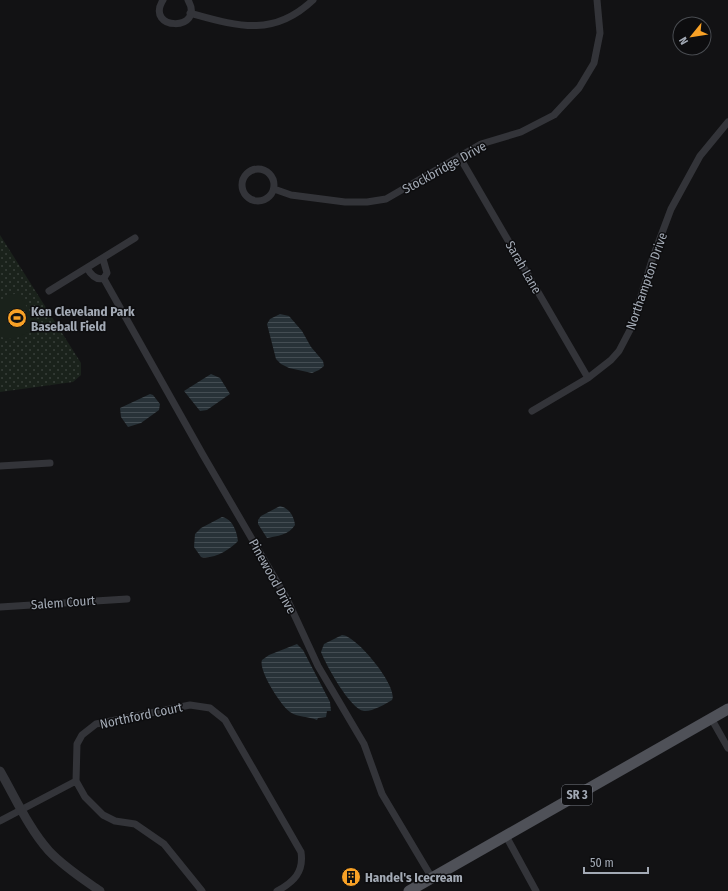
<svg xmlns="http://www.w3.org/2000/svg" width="728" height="891" viewBox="0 0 728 891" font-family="'Fira Sans Condensed',sans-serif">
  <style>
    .grass { fill: url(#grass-dots) }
    .garden { fill: #1a221b }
    .water { fill: url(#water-rules) }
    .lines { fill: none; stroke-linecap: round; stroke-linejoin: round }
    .minor { stroke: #333439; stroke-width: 7 }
    .tertiary { stroke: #333439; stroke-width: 9 }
    .primary { stroke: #4f5158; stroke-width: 11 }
    .labels { text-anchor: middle; stroke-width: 3; stroke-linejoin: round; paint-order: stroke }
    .shield { fill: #0d0d0f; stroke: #767b83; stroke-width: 1 }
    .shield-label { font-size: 12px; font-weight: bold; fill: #a3aab5 }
    .street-label { font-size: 13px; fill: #a3aab5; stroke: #0d0d0f }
    .poi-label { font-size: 13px; font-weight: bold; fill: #a3aab5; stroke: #0d0d0f; text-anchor: start }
  </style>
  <defs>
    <pattern id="grass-dots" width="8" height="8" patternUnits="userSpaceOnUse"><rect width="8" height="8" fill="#1a221b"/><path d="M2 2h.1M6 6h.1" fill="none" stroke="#383f3a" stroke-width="1.8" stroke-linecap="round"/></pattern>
    <pattern id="water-rules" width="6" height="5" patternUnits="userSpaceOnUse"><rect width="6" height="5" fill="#283238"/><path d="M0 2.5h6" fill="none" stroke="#444d53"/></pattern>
  </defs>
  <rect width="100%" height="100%" fill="#121214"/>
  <path class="grass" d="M0 235 81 363V375L73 382 0 392Z"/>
  <path class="garden" d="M15 294 21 298 36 321C31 333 13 344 0 336V301L7 295Z"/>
  <path class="water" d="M280 314 289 316 302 331 311 347 323 361 324 366 319 370 312 373 289 368 281 364 276 359 267 324 270 319Z
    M211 374 220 378 230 394 207 410 200 411 184 391Z
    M150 394 153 395 160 404 159 410 141 423 128 427 121 417 120 408Z
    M280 506C289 508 294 516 295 525 289 535 277 536 267 538L258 524V520L261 516Z
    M222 517C233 519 237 532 238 541 231 549 213 560 201 557L194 547 195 534 201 528Z
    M342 635C356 635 399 687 392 700 386 704 371 712 364 711 350 709 326 665 321 652L324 644Z
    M297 644 303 650 330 702 331 711H327L326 717 318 718 317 720C308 716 299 718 290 712 281 706 258 670 262 660L269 655Z"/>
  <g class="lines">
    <path class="minor" d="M163 0C144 31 206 32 188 0
      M190 13C237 26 273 38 313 0
      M459 156 588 378
      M242 185a16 16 0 1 1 32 0a16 16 0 1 1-32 0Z
      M274 189 291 195 345 202H367L386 199 481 144 521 132 554 115 579 88 594 63 600 33 597 0
      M87 268C91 275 96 281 104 278L107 273 103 259
      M104 279 203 455 287 599 318 666 364 744 382 794 432 878
      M49 291 135 238
      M532 411 588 378 611 360 619 351 631 328 653 257 671 209 700 156 728 122
      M0 466 50 463
      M0 607 127 599
      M711 718 728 748
      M76 781 85 797 103 815 115 821 135 824 164 844 202 891
      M0 821 76 781 77 744 82 735 96 724 190 705 210 708 225 720 301 852C304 872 294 882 277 891
      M506 836 536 891"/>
    <path class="tertiary" d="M0 771C15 797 29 829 49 851 64 867 83 879 100 891"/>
    <path class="primary" d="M409 891 728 709"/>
  </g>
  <defs>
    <g id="stadium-disc" transform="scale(1)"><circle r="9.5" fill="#f8a126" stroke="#0d0d0f"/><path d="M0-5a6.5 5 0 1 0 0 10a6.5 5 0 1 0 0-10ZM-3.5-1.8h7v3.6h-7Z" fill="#111"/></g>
    <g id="building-disc" transform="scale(1)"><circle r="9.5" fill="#f8a126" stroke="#0d0d0f"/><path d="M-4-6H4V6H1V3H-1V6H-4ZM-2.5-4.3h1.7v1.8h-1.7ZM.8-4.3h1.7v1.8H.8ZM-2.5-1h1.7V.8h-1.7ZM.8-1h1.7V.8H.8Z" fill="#111"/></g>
  </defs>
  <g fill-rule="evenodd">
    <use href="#stadium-disc" x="17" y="318"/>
    <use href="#building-disc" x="351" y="877"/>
  </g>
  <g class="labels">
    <rect class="shield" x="562" y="785" width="30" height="20" rx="3"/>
    <g class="shield-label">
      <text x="577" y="799">SR 3</text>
    </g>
    <g class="street-label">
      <text transform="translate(444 167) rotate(-29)" y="5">Stockbridge Drive</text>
      <text transform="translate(524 267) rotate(60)" y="5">Sarah Lane</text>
      <text transform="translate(646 281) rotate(-71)" y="5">Northampton Drive</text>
      <text transform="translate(273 576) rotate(61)" y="5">Pinewood Drive</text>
      <text transform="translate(63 602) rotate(-4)" y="5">Salem Court</text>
      <text transform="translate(141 715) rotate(-12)" y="5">Northford Court</text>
    </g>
    <g class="poi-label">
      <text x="31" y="316">Ken Cleveland Park<tspan x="31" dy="15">Baseball Field</tspan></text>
      <text x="365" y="882">Handel's Icecream</text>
    </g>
  </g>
  <g transform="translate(692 36) rotate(240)"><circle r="19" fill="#0d0d0f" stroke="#494c51"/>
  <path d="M0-3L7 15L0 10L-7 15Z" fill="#f8a126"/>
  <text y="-6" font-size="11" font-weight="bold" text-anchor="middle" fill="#a3aab5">N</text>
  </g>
  <path d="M584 867v6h64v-6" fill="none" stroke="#a3aab5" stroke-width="2"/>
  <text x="590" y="867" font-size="12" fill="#a3aab5" stroke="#0d0d0f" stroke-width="3" paint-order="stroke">50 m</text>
</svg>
